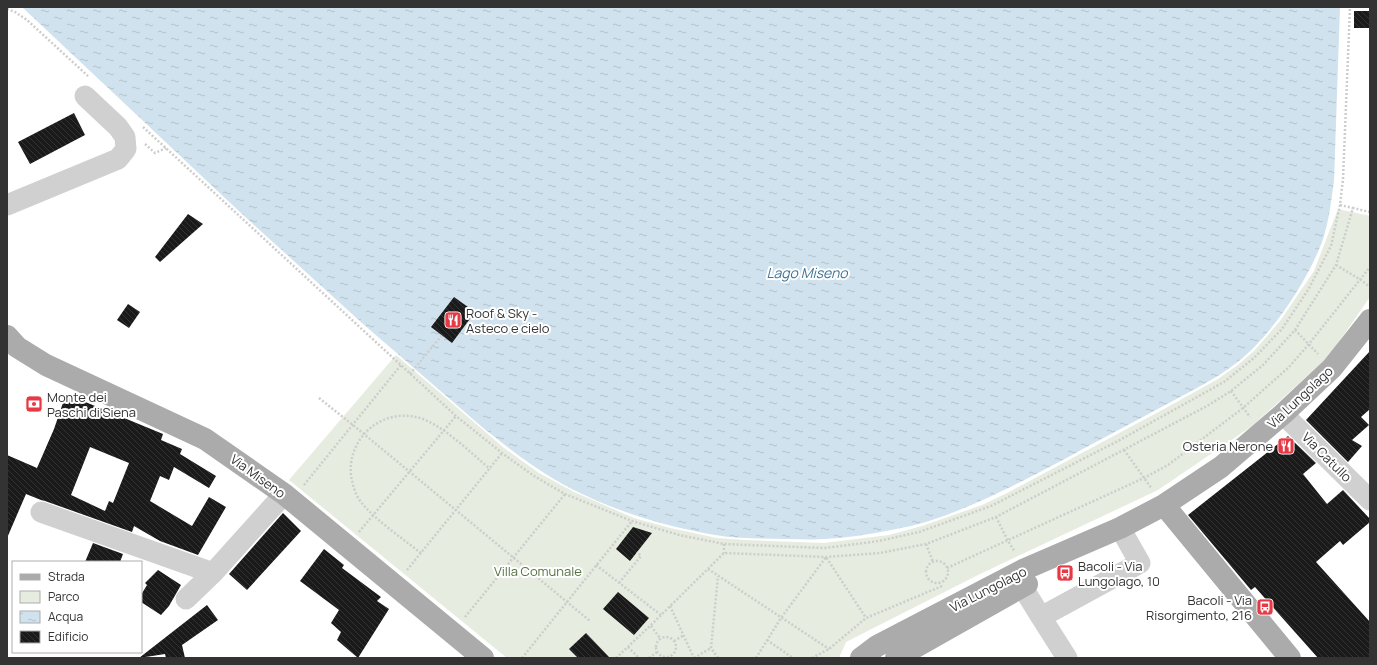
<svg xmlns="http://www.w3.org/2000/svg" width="1377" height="665" viewBox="0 0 1377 665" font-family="Manrope,sans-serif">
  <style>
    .green { fill: #e6ecdf }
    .water { fill: url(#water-ripples) }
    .building { fill: url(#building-back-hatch); fill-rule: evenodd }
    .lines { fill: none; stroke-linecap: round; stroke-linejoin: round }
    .path { stroke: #cdcdcd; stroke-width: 2.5; stroke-dasharray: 2 2; stroke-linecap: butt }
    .minor { stroke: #d0d0d0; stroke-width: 21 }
    .major { stroke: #ababab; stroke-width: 22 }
    .labels { text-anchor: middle; stroke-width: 4; stroke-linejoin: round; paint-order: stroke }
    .poi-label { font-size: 13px; fill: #333; stroke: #fff; text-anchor: start }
    .street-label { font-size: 13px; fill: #333; stroke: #fff }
    .park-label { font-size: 13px; fill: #56703f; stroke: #fff }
    .water-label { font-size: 14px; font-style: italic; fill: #3f7597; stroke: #fff }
  </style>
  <defs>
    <pattern id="water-ripples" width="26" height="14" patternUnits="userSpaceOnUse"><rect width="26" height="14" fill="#cfe2ee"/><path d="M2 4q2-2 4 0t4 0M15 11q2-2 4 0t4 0" fill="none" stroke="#b2c2cd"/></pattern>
    <pattern id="building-back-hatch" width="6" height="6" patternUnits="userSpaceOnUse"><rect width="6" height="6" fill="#1a1a1a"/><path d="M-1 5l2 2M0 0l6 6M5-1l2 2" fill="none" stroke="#333"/></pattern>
  </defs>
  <rect width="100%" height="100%" fill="#fff"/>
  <path class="green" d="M1338 209 1370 216V297L1329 356 1252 426 1158 490 978 575 846 642 839 658H507L289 480 396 355 504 448 539 473 574 492 634 518 670 528 717 538 745 540 824 543 889 535 922 526 982 505 1007 493 1164 409 1218 379 1239 364 1254 351 1280 321 1314 271Z"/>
  <path class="water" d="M22 7H1340L1334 181C1331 202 1329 222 1322 242 1306 284 1268 341 1231 367 1216 378 1199 387 1182 396 1159 408 1136 421 1113 433 1052 465 992 501 926 522 916 525 906 527 896 529 872 534 848 538 824 539 812 540 799 539 787 539 763 538 738 539 715 535 651 524 585 502 532 465 515 453 498 440 482 427L362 323 242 214Z"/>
  <path class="building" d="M1354 11H1370V28H1354Z
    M74 113 85 135 30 164 18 142Z
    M188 214 203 224 160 262 155 257Z
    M454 297 475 312 452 343 431 327Z
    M128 304 140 312 129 328 117 320Z
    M1370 351V409L1361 417 1369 425 1352 440 1362 446 1348 462 1306 420Z
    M66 394 163 434 161 440 182 449 180 454 216 476 209 488 174 467 169 480 160 476 150 501 192 526 209 497 226 507 198 555 160 541 134 526 132 532 45 501 41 500 26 494 7 538V455L37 468 54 429ZM90 447 129 463 113 503 109 501 105 511 71 495Z
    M1288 436 1316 463 1303 474 1327 504 1343 490 1370 519V522L1343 545 1340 541 1316 562 1370 622V658H1318L1255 587 1251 590 1188 515Z
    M283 513 301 531 247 590 229 574Z
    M633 527 652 533 630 561 616 549Z
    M93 543 123 554 120 562H85Z
    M324 549 344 565 342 568 381 597 377 601 389 609 358 658 337 640 341 632 331 623 339 610 300 581Z
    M158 570 181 585 169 606 161 615 141 602V595L147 585 145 583Z
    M618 592 649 618 634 635 603 609Z
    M207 605 218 620 182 645 185 658H166L165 654 139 658Z
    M586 633 610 658H578L569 649Z"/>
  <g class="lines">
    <path class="path" d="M7 9 15 12 27 20 88 76
      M143 127 456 416 502 453 534 476 565 494 632 521 679 535 724 544 824 548 879 541 919 532 991 506 1118 441 1224 382 1254 358 1282 329 1308 290 1331 246 1340 205 1343 179 1350 7
      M145 144 155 153 166 148
      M1340 205 1353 208
      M1336 265 1361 280 1370 287
      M1295 330 1318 354
      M410 374 442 335
      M1231 391 1250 417
      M319 398 353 425 590 621
      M1124 450 1152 489
      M304 485 401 365
      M996 517 1008 541 1015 552
      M359 532 456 416
      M724 544V553
      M926 544 933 562
      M421 553C403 539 374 519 361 502 355 495 353 485 351 476 347 440 379 409 416 417 440 422 471 453 490 469
      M926 572a11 11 0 1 1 22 0a11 11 0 1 1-22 0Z
      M596 565 661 615
      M947 568 1144 478 1168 465 1243 408 1289 367 1309 344 1370 267
      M708 569 829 649
      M407 570 502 453
      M619 583 641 556 637 552
      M670 606 694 658
      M465 617 565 494
      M651 626 660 638
      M656 647a10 10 0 1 1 20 0a10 10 0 1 1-20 0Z
      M767 640 793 658
      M674 641 684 635
      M628 647 639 658
      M522 658 632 521
      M616 658 650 626 724 553 826 557 880 553 926 544 996 517 1207 406 1231 391 1263 365 1295 330 1336 265 1353 208 1370 212
      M649 658 657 652
      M694 658 711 648
      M718 658 711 648 718 576
      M756 658 781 618 826 557 866 618
      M812 658 829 649 866 618 942 586"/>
    <path class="minor" d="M7 205 118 159 126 149 125 137 118 127 85 96
      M1283 414 1370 500
      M41 512 213 573
      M1015 575 1041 617 1140 563 1120 528
      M186 599 213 573 284 494
      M1041 617 1067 658"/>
    <path class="major" d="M7 336 17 347 46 365 205 439 284 494 483 658
      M1164 505 1290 658
      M861 658 877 646 1025 569 1120 528 1164 505 1221 467 1283 414 1332 368 1370 320
      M896 658 1027 584"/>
  </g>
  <defs>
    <g id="restaurant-square" transform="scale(0.9)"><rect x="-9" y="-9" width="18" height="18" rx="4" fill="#e63946" stroke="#fff"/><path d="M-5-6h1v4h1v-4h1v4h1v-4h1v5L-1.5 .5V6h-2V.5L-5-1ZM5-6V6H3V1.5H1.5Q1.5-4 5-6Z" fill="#fff"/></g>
    <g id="bank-square" transform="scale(0.9)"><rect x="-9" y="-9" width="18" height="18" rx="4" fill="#e63946" stroke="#fff"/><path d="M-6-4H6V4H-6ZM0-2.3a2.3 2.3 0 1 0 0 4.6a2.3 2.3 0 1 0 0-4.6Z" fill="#fff"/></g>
    <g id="bus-square" transform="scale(0.9)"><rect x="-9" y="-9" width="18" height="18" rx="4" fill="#e63946" stroke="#fff"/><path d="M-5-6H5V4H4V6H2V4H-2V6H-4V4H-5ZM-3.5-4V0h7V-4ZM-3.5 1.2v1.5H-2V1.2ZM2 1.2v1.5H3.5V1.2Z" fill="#fff"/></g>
  </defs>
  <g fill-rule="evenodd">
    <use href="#restaurant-square" x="453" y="320"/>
    <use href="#bank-square" x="34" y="404"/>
    <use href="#restaurant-square" x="1286" y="446"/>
    <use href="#bus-square" x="1065" y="573"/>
    <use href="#bus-square" x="1265" y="607"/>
  </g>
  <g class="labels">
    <g class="poi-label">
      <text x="466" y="318">Roof &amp; Sky -<tspan x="466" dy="15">Asteco e cielo</tspan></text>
      <text x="47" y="402">Monte dei<tspan x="47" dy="15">Paschi di Siena</tspan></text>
      <text x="1273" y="451" text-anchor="end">Osteria Nerone</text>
      <text x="1078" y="571">Bacoli - Via<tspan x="1078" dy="15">Lungolago, 10</tspan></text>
      <text x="1252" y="605" text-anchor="end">Bacoli - Via<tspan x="1252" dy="15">Risorgimento, 216</tspan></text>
    </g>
    <g class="street-label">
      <text transform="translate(1300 397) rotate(-43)" y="5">Via Lungolago</text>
      <text transform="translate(1327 457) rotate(45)" y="5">Via Catullo</text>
      <text transform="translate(258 476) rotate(36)" y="5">Via Miseno</text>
      <text transform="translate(988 589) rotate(-27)" y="5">Via Lungolago</text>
    </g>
    <g class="park-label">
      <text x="538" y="576">Villa Comunale</text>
    </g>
    <g class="water-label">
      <text x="807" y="278">Lago Miseno</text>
    </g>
  </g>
  <rect width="1377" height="665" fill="none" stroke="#333333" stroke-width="16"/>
  <rect x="12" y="561" width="130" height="92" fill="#ffffff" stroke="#adadad"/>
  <rect x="20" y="574" width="20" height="6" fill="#ababab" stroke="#adadad"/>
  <text x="48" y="581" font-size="12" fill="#333333">Strada</text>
  <rect x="20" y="591" width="20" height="12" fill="#e6ecdf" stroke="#adadad"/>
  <text x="48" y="601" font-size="12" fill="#333333">Parco</text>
  <rect x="20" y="611" width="20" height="12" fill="url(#water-ripples)" stroke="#adadad"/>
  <text x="48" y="621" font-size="12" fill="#333333">Acqua</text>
  <rect x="20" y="631" width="20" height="12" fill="url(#building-back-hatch)" stroke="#adadad"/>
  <text x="48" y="641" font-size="12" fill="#333333">Edificio</text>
</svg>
